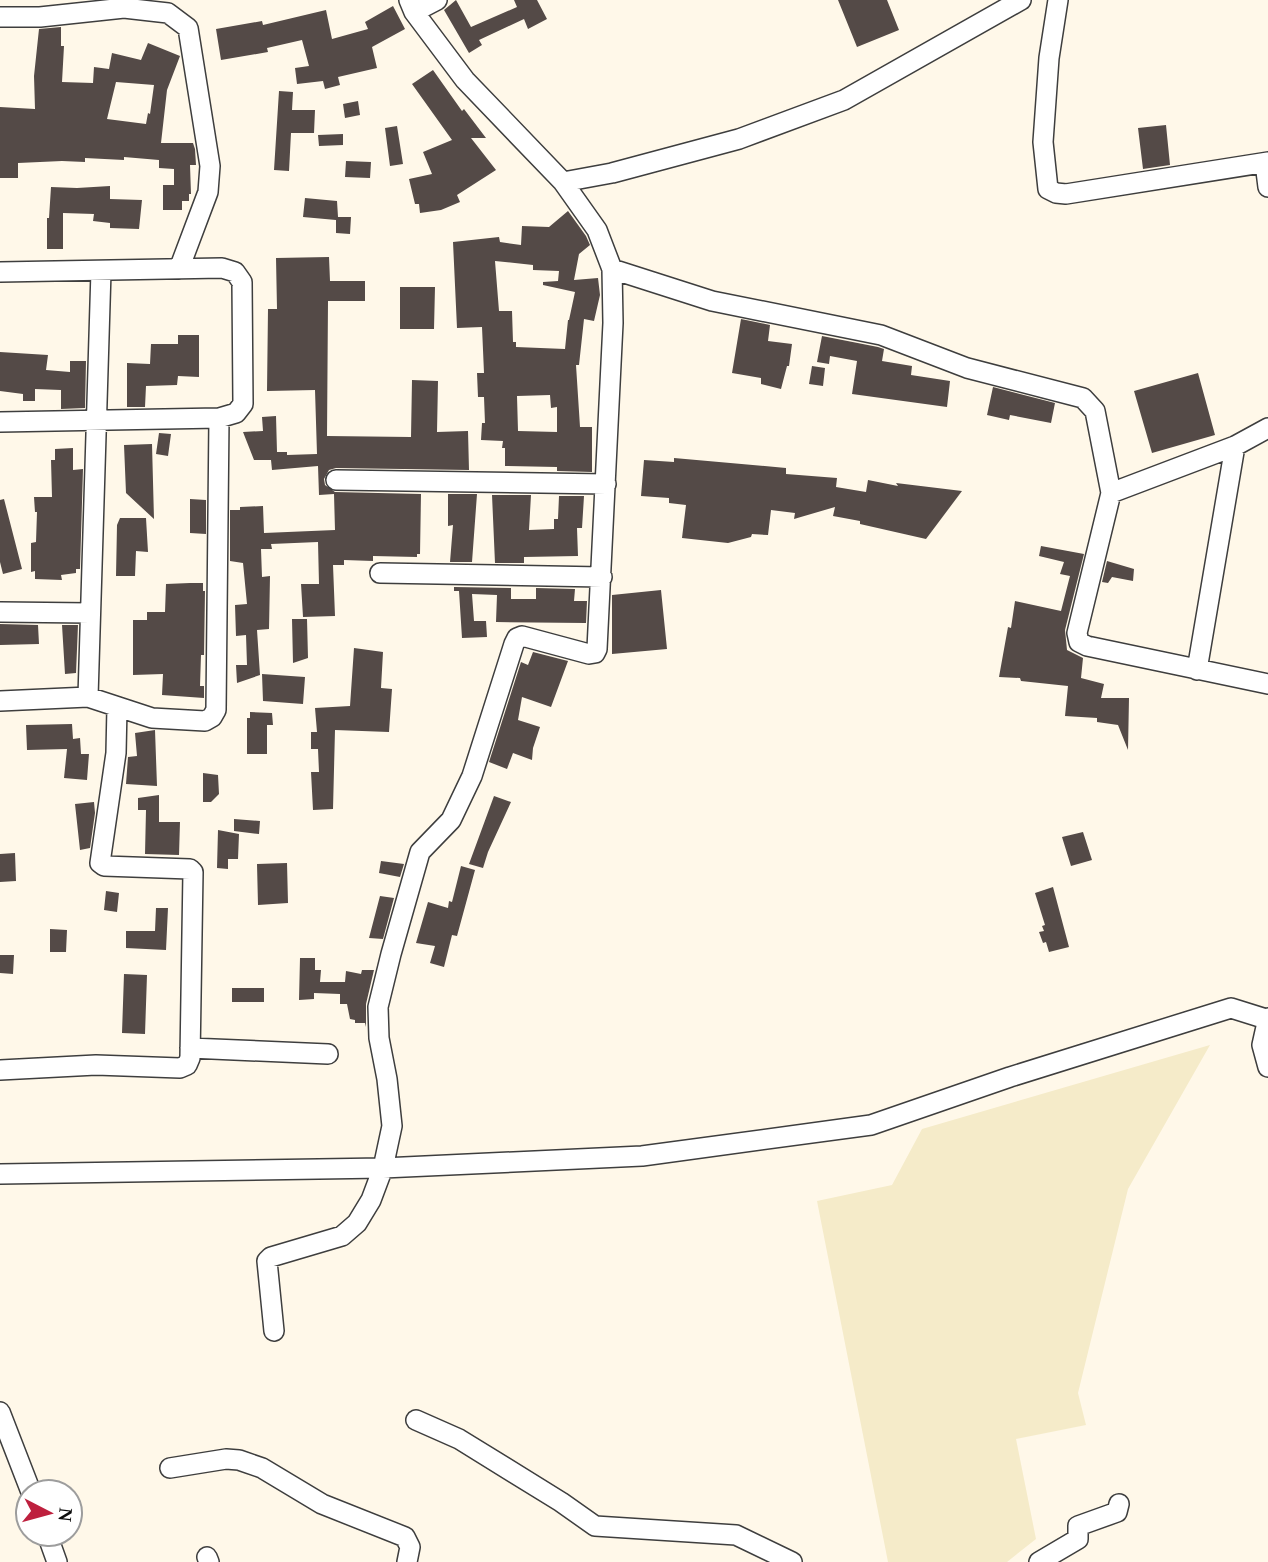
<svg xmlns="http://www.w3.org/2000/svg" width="1268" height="1562" viewBox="0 0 1268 1562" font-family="Georgia,serif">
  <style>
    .farmland { fill: #f5ebc9 }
    .building { fill: #544a47; fill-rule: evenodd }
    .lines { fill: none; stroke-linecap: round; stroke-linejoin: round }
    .minor-casing { stroke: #3e3e3e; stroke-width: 22 }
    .minor { stroke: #fff; stroke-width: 19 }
  </style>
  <rect width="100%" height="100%" fill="#fff8e9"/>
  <path class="farmland" d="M1210 1045 1128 1189 1078 1393 1086 1425 1016 1439 1036 1539 1007 1562H888L817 1201 892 1185 922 1129Z"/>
  <path class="building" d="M456 0 471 27 517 7 514 0H537L547 19 528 29 524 19 479 40 482 45 469 53 444 10Z
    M838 0H887L899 30 857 47Z
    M393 6 405 29 372 47 377 68 338 77 340 85 325 89 323 81 297 84 295 68 309 66 302 40 267 48 268 52 221 60 216 29 262 21 263 25 326 10 332 39 368 29 365 22Z
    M61 27V46H64L62 82 93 83 94 67 109 69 112 53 141 60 148 43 180 56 167 90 161 143H193L195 149 196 165H190L191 194H189V201H182V210H163V185H174V169L159 168V160L124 157V160L85 158V162L62 161 18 163V178H0V107L35 109 34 76 39 29ZM116 82 154 85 150 114 148 113 146 124 107 119Z
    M433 70 462 111 464 109 486 138H471L496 170 457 195 460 202 441 210 420 213 419 204H415L409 179 432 174 423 152 452 140 412 84Z
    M279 91 293 92 292 110H315L314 133H291L289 171 274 170Z
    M358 101 360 115 345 118 343 104Z
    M1166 125 1170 165 1143 169 1138 128Z
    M397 126 403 164 390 166 385 128Z
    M343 134V145L319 146 318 135Z
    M346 161 371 162 370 178 345 177Z
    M110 186V199L142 200 139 229 110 228V223L93 221 94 214 63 213V249H47V218H49L51 187 77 188Z
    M305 198 337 201 338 217H351L350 234 336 233V220L303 217Z
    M568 211 586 236 590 245 579 254 574 280 598 278 600 295 594 321 584 319 579 365H576L580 427H592V472L557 471V467L505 466V448H502L503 441 481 440 482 423H485L484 397H478L477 373H484L482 327 457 328 453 242 499 237 500 242 521 245 522 226 549 227ZM495 261 533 265V270L559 271 558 281 543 282V285L575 292 569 320H568L565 349 516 347V342H513L512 311H499ZM550 395 551 408 557 407V432L518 431 517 396Z
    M329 257 330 281H365V301H328L327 436 411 437 412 380 438 381 437 432 468 431 469 470 336 468 329 470 324 479 325 485 335 492 421 494 420 554H417V557L373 556V561L344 560V565H333L335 616 303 617 301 584H319L318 542 271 544 272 549H261L262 577 270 576 269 629 257 630 260 675 237 683 236 665H247L246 635 236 636 235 605 247 604 243 563 230 561V510H240V507L263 506 264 533 335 530 334 494 319 495 318 466 272 470 271 460H254L243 432 263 431 262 417 276 416 277 452H287V455L317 454 315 390 267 391 268 309H277L276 258Z
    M400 287H435L434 329H400Z
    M741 319 770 325 768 341 792 344 789 366H787L781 389 761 384V378L732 373Z
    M178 335H199V377L178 376 177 385 146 386 145 407H127V363L150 364 151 344H178Z
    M822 336 878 347 884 349 882 361 912 366 911 375 950 381 947 407 852 394 857 361 830 356 829 364 817 362Z
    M0 352 48 355 46 370 70 372V361H86L85 408 61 409V390L35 389V401H23V394L0 391Z
    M812 366 825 368 823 386 809 384Z
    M1198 373 1215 435 1152 453 1134 391Z
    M993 387 1055 403 1051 423 1010 415 1009 420 987 415Z
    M159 433 171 434 168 456 156 454Z
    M152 444 154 519 126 493 124 445Z
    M73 448V470L83 469 80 569H76V573L61 575 62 580 35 579V571L31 572V543L36 542 37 512H35L34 497H52L51 460H55V449Z
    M674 458 786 468V474L837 478 836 487 866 492 868 480 898 486 896 483 962 491 926 539 860 524V521L833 516 835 507 794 519 795 513 771 510 768 535 752 534 751 537 728 543 682 538 686 505 669 503V498L641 496 644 460 674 462Z
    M448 494H477L472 562H450L453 525 448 526Z
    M492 495H531L529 530 554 529V519H558L559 496H584L582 528H577L578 556 524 557V563H495Z
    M4 499 22 569 3 574 0 562V500Z
    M190 499 206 500V534L190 533Z
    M120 518H146L148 552 136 551 135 576H116L117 525Z
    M1041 546 1084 554 1065 630 1067 650 1083 658 1081 678 1104 684 1101 698H1129L1128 750 1118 725 1097 722V718L1065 716 1068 686 1021 681 1020 678 999 677 1008 627 1011 628 1015 601 1061 611 1070 576 1060 574 1064 562 1039 556Z
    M1107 561 1134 569 1133 581 1112 577 1108 583 1102 582Z
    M190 583H203V591H205L204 655H201L200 686H204V698L162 695 163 674 133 675V620H147V612H165L166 584Z
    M454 587 511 588V599H536V588L575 589 574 601H587L586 623 496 622 497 595 472 594 474 621H486L487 637 462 638 459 591H454Z
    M661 590 667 649 612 654V595Z
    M292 619H307L308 658 293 663Z
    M0 624 38 625 39 644 0 645Z
    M62 625H78L76 673 65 674Z
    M354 648 383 652 381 688 392 689 389 732 335 730 333 809 313 810 311 772H319L318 749H311V732H317L315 708 350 706Z
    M533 652 568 661 551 707 522 697 518 720 540 727 533 748 532 760 513 753 507 769 489 762 521 662 528 665Z
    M262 674 305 677 303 704 263 701Z
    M250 712 272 713 273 725H267V754H247V718H250Z
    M72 724 73 739 80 738 81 754H89L87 780 64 778 67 749 27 750 26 725Z
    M155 730 157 786 126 784 128 757 137 756 135 733Z
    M203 773 218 775 219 794 211 802H203Z
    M159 795V822H180L179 855 145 854 146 810H138V798Z
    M494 796 511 802 488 852 483 868 469 864Z
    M94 802 95 813 90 848 80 850 75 804Z
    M234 819 260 821 259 834 234 831Z
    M218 830 239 834 238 859H228V869L217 868Z
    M1083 832 1092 860 1071 866 1062 837Z
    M15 853 16 881 0 882V854Z
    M381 861 404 864 400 877 379 873Z
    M287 863 288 903 258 905 257 864Z
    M461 866 475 870 457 936 452 935 444 967 430 963 435 946 416 943 428 902 448 908 449 901 452 902Z
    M1053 887 1069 947 1049 952 1046 942 1043 943 1039 932 1044 931 1042 926 1045 925 1035 893Z
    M106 891 119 893 117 912 104 910Z
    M380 896 394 898 383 939 369 938Z
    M156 908H168L166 950 126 948V931H155Z
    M50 929 67 930 66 952H50Z
    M0 955H14L13 974 0 973Z
    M300 958H315V970H321L320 982H345L346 971 361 974 362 970H374L366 1004V1027L365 1023H355V1020L350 1019 347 1004H340V994L314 993V999L299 1000Z
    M124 974 147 975 145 1034 122 1033Z
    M232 988H264V1002H232Z"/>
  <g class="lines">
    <g class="minor-casing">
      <path id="minor" d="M1058 0 1049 58 1043 142 1048 189 1056 193 1066 194 1268 162
        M414 12 437 0
        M0 17H40L124 8 168 13 188 28 210 166 208 192 179 269
        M1265 163 1268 187
        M563 182 612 173 739 139 844 100 1021 0
        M612 269 712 301 881 335 967 368 1083 398 1095 411 1111 493 1077 633 1079 642 1087 646 1268 684
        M0 272 222 268 235 272 242 282 243 404 236 413 219 418 0 422
        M336 480 606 484
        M1111 493 1235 446 1268 428
        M380 573 602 577
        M0 612 90 613
        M1197 670 1235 446
        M88 697 101 271
        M0 701 88 697 152 718 205 721 212 717 216 710 219 418
        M1268 1018 1262 1045 1268 1067
        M190 1048 328 1054
        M0 1070 96 1065 180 1068 187 1065 190 1058 193 872 190 869 104 866 100 863 116 753 117 707
        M0 1174 383 1168 642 1156 871 1125 1010 1077 1231 1008 1266 1019
        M274 1331 267 1261 271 1257 342 1236 357 1223 371 1200 383 1168 392 1126 387 1079 379 1038 378 1007 391 954 420 852 451 820 472 776 514 644 517 638 522 636 589 654 595 653 597 649 613 323 612 269 597 230 563 182 465 80 414 12 409 0
        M0 1412 31 1492
        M416 1420 459 1439 561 1502 595 1526 736 1535 792 1562
        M170 1468 226 1459 239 1460 262 1468 322 1504 405 1537 410 1547 407 1562
        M47 1534 57 1562
        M207 1557 209 1562
        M1039 1562 1078 1539V1526L1117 1512 1119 1504"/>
    </g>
    <use href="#minor" class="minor"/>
  </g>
  <g transform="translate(49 1513) rotate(96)"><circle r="33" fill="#ffffff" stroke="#9d9d9d" stroke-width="2"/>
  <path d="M0-5L12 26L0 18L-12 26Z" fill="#be203e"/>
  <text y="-10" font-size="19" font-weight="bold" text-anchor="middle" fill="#0b0b0b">N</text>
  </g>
</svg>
